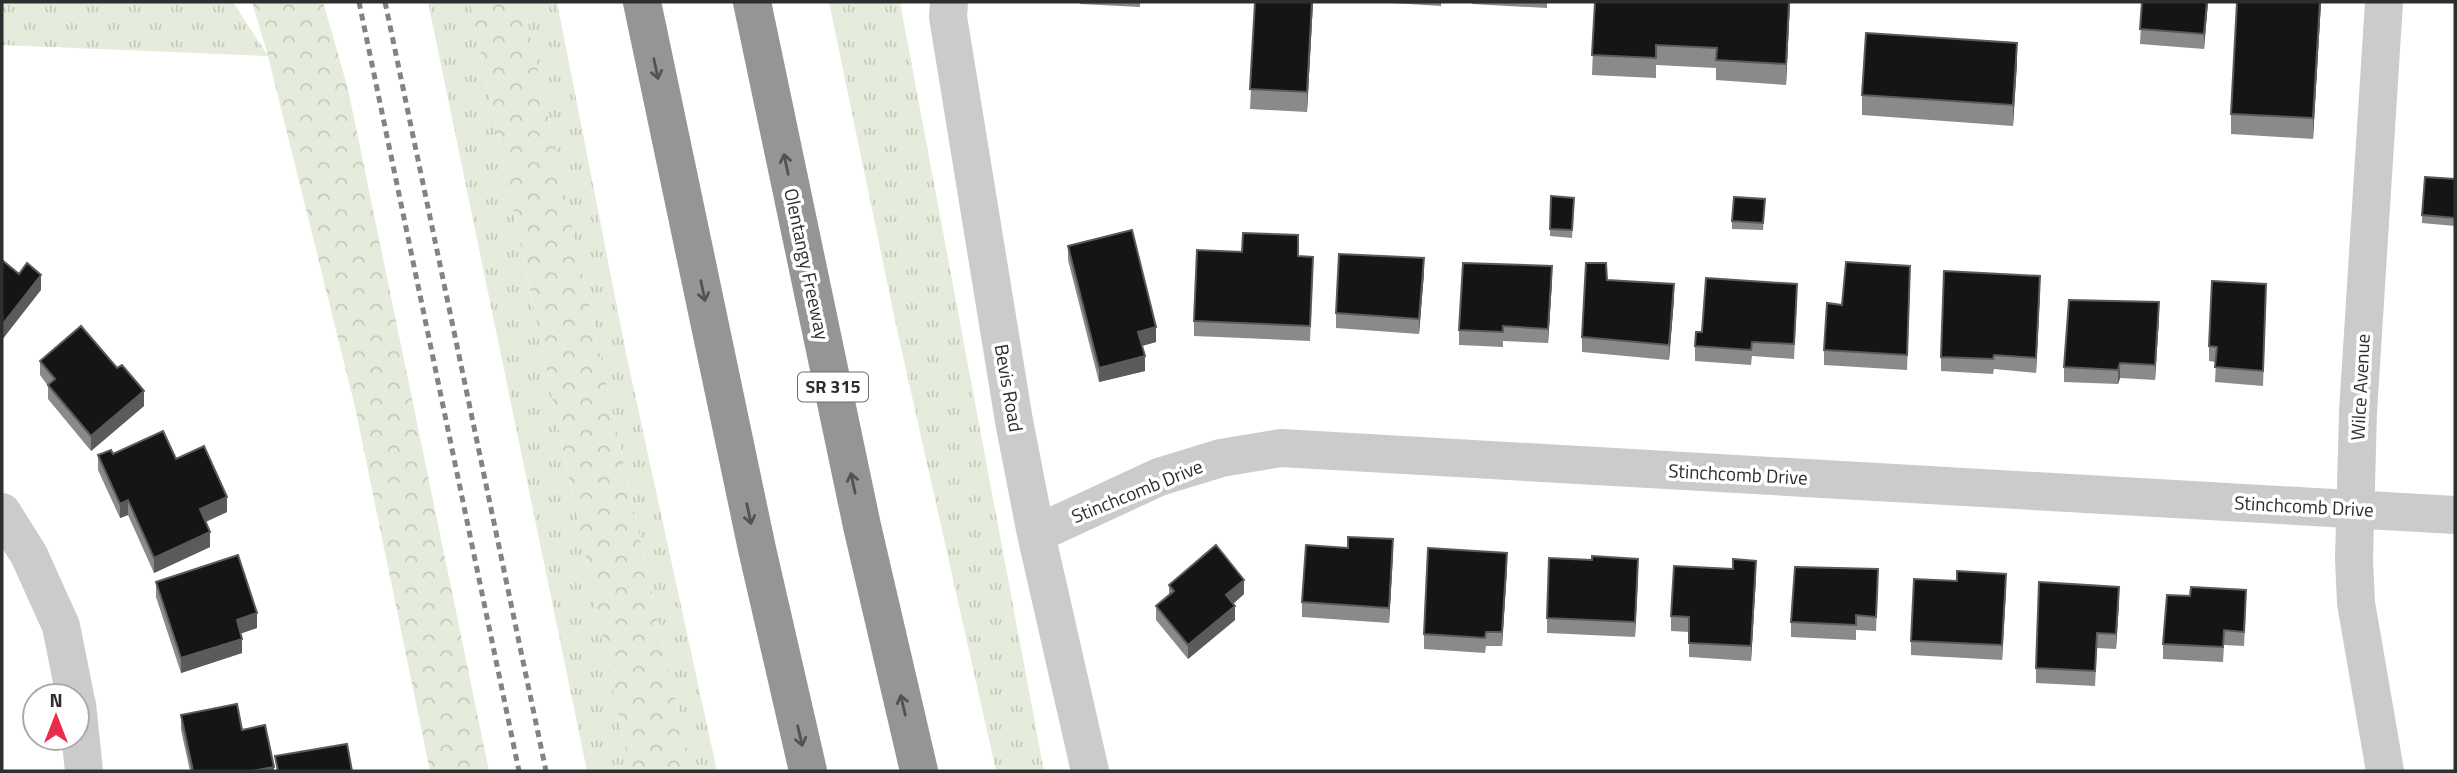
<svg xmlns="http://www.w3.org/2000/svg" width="2457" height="773" viewBox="0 0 2457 773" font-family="'Titillium Web',sans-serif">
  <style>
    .grass { fill: url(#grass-tufts) }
    .forest { fill: url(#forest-crowns) }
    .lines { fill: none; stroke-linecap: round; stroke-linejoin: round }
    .street { stroke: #cbcbcb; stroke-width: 38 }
    .highway { stroke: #959595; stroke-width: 38 }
    .rail { stroke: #838383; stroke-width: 5; stroke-dasharray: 7 5; stroke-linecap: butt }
    .wall { fill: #8a8a8a }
    .shaded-wall { fill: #5b5b5b }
    .building { fill: #151515; stroke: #5b5b5b; stroke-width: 2 }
    .oneway { stroke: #525252 }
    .labels { text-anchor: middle; stroke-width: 7; stroke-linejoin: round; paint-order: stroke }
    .shield { fill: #fff; stroke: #6d6d6d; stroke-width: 2 }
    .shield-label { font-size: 18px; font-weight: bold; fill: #2e2e2e }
    .street-label { font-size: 19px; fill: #2e2e2e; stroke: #fff }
  </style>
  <defs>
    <pattern id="grass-tufts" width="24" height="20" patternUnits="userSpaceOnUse" patternTransform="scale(1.75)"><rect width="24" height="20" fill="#e5ecdb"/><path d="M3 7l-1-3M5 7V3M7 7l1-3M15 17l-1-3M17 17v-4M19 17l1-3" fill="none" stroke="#c5cbbc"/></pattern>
    <pattern id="forest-crowns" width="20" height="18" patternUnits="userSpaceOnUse" patternTransform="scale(1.75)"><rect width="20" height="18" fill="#e5ecdb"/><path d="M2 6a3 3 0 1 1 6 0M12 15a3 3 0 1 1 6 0" fill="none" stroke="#c5cbbc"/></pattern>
  </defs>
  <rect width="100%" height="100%" fill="#fff"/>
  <path class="grass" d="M2 2H233L268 56 2 45Z
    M428 2H470L630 771H587Z
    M523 2H557L627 358 717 771H693L675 699Z
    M829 2H900L1044 771H996L896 325Z"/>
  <path class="forest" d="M252 2H323L348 89 489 771H430L355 407 268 56Z
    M470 2H523L675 699 693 771H630Z"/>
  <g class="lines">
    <path class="street" d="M949 2 948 17 1014 421 1036 534 1090 771
      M2384 2 2358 412 2354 559 2356 603 2385 771
      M2 512 29 555 61 626 75 696
      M1036 534 1159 477 1221 458 1281 448 2455 515
      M77 704 84 771"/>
    <path class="highway" d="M642 2 757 549 808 771
      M752 2 862 526 919 771"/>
    <path class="rail" d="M359 2 519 771
      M385 2 546 771"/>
  </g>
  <path class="wall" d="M1080 2H1140V7L1080 4Z
    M1255 2H1313L1307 112 1250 109Z
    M1375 2H1441V6Z
    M1472 2H1547V8L1472 4Z
    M1595 2H1790L1786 85 1716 80V68L1656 65V78L1592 75Z
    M2142 2H2208L2204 49 2140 44Z
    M2321 2 2313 139 2231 134V114Z
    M2017 63 2013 126 1862 115V95Z
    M2455 179V226L2422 223V215Z
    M1551 196 1574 198 1572 238 1550 236Z
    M1765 199 1763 230 1732 229V221Z
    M1068 246 1156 342 1142 346 1145 371 1099 382 1068 260Z
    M1298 256 1313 271 1310 341 1194 336V321Z
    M1424 273 1419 334 1336 328V313Z
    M1607 280 1674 299 1669 360 1582 352V337Z
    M1552 281 1548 343 1503 341V347L1459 345V330Z
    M1910 281 1907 370 1824 365V350L1842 305Z
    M2040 291 2036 373 1994 369 1993 374 1941 371V357Z
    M1797 299 1794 359 1752 356 1751 365 1695 361V346Z
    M2266 299 2263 386 2215 382 2216 362 2209 361V346Z
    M2159 317 2155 380 2120 378 2118 384 2064 382V367Z
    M40 361 117 368 144 406 91 451 48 399V386L40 375Z
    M113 454 176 459 227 512 206 522 210 547 154 573 128 515 120 518 98 470V455Z
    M1393 553 1389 623 1302 617V602Z
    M1507 568 1502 646H1486L1485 653 1424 649V634Z
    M1638 574 1635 637 1547 633V618Z
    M1756 576 1751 661 1689 657V632L1671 631V616Z
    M156 582 257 628 241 633 242 653 181 673 156 597Z
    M1878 584 1876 631 1856 630V640L1791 637V622Z
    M1169 585 1244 594 1233 604 1235 620 1188 659 1156 620V606L1169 595Z
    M2006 588 2002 660 1911 655V641Z
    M2119 601 2116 649 2097 648 2095 686 2036 683V668Z
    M2246 605 2244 646 2224 645 2223 662 2163 659V644Z
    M181 715 242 730 274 771H190L181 730Z"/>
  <path class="shaded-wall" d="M1312 2H1313L1307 112V92Z
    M1789 2H1790L1786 85V64Z
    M2207 2H2208L2204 49V34Z
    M2320 2H2321L2313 139V118Z
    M2017 43V63L2013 126V105Z
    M1424 258V273L1419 334V319Z
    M1552 266V281L1548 343V329Z
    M41 275V290L2 340V325Z
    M2040 276V291L2036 373V358Z
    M1674 284V299L1669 360V345Z
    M2159 302V317L2155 380V365Z
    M1156 327V342L1138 347V332Z
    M1145 356V371L1099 382V368Z
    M2120 363V378L2118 384V370Z
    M144 391V406L91 451V436Z
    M227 497V512L200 524V509Z
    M128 500V515L120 518V504Z
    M210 532V547L154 573V558Z
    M1393 539V553L1389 623V608Z
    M1507 553V568L1502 646V632Z
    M1638 559V574L1635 637V622Z
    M1756 561V576L1751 661V646Z
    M2006 574V588L2002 660V645Z
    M1244 580V594L1226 610V595Z
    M2119 587V601L2116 649V634Z
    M1235 606V620L1188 659V645Z
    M257 613V628L237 635V620Z
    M242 639V653L181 673V658Z
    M274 767V771H251Z"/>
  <path class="building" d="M1255 2H1312L1307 92 1250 89Z
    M1595 2H1789L1786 64 1716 60 1717 48 1656 45V58L1592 55Z
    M2142 2H2207L2204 34 2140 29Z
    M2237 2H2320L2313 118 2231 114Z
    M1866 33 2017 43 2013 105 1862 95Z
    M2425 177 2455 179V218L2422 215Z
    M1551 196 1574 198 1572 230 1550 229Z
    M1734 197 1765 199 1763 223 1732 221Z
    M1132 230 1156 327 1138 332 1145 356 1099 368 1068 246Z
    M1243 233 1298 235V256L1313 257 1310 326 1194 321 1197 250 1242 252Z
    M1339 254 1424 258 1419 319 1336 313Z
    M2 260 19 274 27 263 41 275 2 325Z
    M1846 262 1910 266 1907 355 1824 350 1827 303 1842 305Z
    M1463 263 1552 266 1548 329 1503 326V332L1459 330Z
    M1586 263H1606L1607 280 1674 284 1669 345 1582 337Z
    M1944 271 2040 276 2036 358 1994 355 1993 359 1941 357Z
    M1706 278 1797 284 1794 344 1752 342 1751 350 1695 346 1696 332H1702Z
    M2212 281 2266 284 2263 371 2215 367 2217 347 2209 346Z
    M2069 300 2159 302 2155 365 2120 363 2118 370 2064 367Z
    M81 326 117 368 122 365 144 391 91 436 48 385 55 379 40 361Z
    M163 431 176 459 204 446 227 497 200 509 210 532 154 558 128 500 120 504 98 455 111 450 113 454Z
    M1348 537 1393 539 1389 608 1302 602 1306 545 1348 548Z
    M1216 545 1244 580 1226 595 1235 606 1188 645 1156 606 1174 591 1169 585Z
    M1428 548 1507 553 1502 632H1486L1485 638 1424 634Z
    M238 555 257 613 237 620 242 639 181 658 156 582Z
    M1592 556 1638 559 1635 622 1547 618 1549 558 1592 560Z
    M1733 559 1756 561 1751 646 1689 643V617L1671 616 1674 566 1733 569Z
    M1795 567 1878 569 1876 617 1856 615V625L1791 622Z
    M1957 571 2006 574 2002 645 1911 641 1914 579 1957 581Z
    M2039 582 2119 587 2116 634 2097 633 2095 671 2036 668Z
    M2191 587 2246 590 2244 632 2224 630 2223 647 2163 644 2167 595 2190 596Z
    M237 704 242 730 265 725 274 767 251 771H193L181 715Z
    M347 744 352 771H278L275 756Z"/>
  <defs><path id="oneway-shaft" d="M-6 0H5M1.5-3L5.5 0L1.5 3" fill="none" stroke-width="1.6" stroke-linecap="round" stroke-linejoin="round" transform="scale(1.75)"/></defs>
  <g class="oneway">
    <use href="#oneway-shaft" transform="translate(656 69) rotate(78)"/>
    <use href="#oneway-shaft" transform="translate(786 164) rotate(-102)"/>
    <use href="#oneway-shaft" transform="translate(703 291) rotate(78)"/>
    <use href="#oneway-shaft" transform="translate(853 483) rotate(-102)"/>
    <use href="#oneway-shaft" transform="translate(749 514) rotate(78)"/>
    <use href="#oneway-shaft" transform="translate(903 705) rotate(-103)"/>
    <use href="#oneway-shaft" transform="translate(800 736) rotate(77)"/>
  </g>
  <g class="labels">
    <rect class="shield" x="798" y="372.5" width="70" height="29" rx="5"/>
    <g class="shield-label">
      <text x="833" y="393">SR 315</text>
    </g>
    <g class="street-label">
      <text transform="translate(807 264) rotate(78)" y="7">Olentangy Freeway</text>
      <text transform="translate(2360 387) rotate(-87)" y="7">Wilce Avenue</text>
      <text transform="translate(1009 388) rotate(80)" y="7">Bevis Road</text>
      <text transform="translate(1738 474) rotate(3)" y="7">Stinchcomb Drive</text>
      <text transform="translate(1137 491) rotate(-22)" y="7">Stinchcomb Drive</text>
      <text transform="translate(2304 506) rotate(3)" y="7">Stinchcomb Drive</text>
    </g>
  </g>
  <rect width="2457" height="773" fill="none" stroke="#2e2e2e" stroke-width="7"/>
  <g transform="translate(56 717)"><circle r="33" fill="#ffffff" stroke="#ababab" stroke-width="2"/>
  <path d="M0-5L12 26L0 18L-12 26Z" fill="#e92c4b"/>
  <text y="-10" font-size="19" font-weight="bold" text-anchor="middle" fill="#2e2e2e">N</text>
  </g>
</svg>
